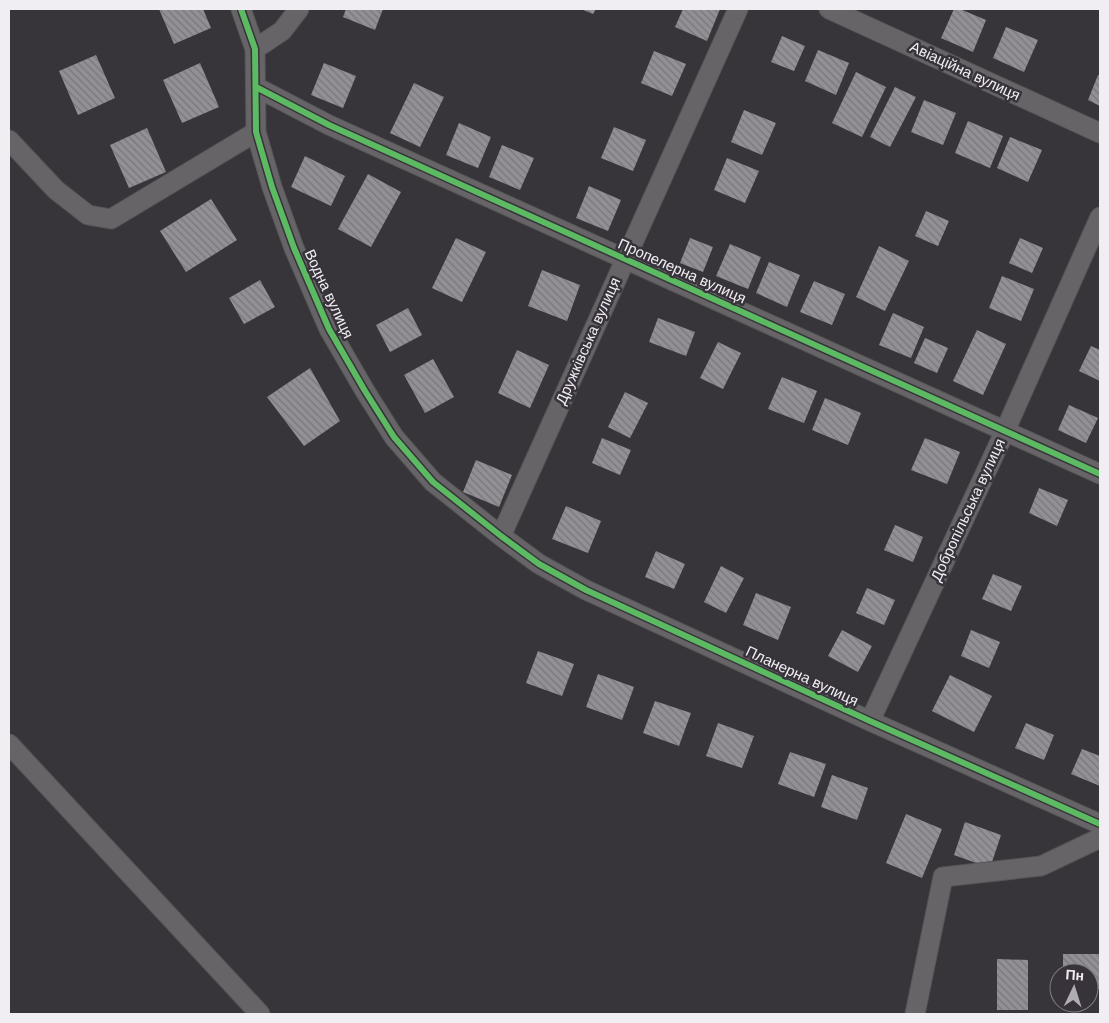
<svg xmlns="http://www.w3.org/2000/svg" width="1109" height="1023" viewBox="0 0 1109 1023" font-family="Arial,sans-serif">
  <style>
    .building { fill: url(#building-back-hatch) }
    .lines { fill: none; stroke-linecap: round; stroke-linejoin: round }
    .street-casing { stroke: #555457; stroke-width: 21 }
    .street { stroke: #666467; stroke-width: 19 }
    .cycleway-casing { stroke: #38333b; stroke-width: 9 }
    .cycleway { stroke: #5cba63; stroke-width: 6 }
    .labels { text-anchor: middle; stroke-width: 5; stroke-linejoin: round; paint-order: stroke }
    .street-label { font-size: 15px; fill: #f1eef3; stroke: #38333b }
  </style>
  <defs>
    <pattern id="building-back-hatch" width="6" height="6" patternUnits="userSpaceOnUse" patternTransform="scale(1.25)"><rect width="6" height="6" fill="#929094"/><path d="M-1 5l2 2M0 0l6 6M5-1l2 2" fill="none" stroke="#78767a"/></pattern>
  </defs>
  <rect width="100%" height="100%" fill="#373539"/>
  <path class="building" d="M159 9H203L211 28 174 44Z
    M346 9H383L375 30 343 17Z
    M581 9H596L593 14Z
    M683 9H720L707 41 675 27Z
    M954 9H960L986 20 973 52 941 38Z
    M1006 27 1038 40 1024 72 993 58Z
    M782 36 805 46 794 71 771 62Z
    M818 50 849 63 836 95 805 81Z
    M654 51 686 64 672 96 641 83Z
    M96 55 115 98 78 115 59 71Z
    M200 63 219 107 182 123 163 80Z
    M324 63 356 76 343 108 311 95Z
    M856 72 886 87 862 137 832 123Z
    M1098 75 1100 76V106L1088 100Z
    M414 83 444 97 420 147 390 133Z
    M895 87 916 97 890 147 870 137Z
    M924 100 956 113 943 145 911 132Z
    M744 110 776 123 762 155 731 142Z
    M968 121 1003 136 990 168 955 153Z
    M459 123 491 137 478 168 446 155Z
    M614 127 646 140 633 171 601 158Z
    M147 128 166 172 129 188 110 145Z
    M1010 137 1042 150 1028 182 997 168Z
    M502 145 534 158 520 190 489 177Z
    M305 156 345 176 331 206 291 187Z
    M727 158 759 171 745 203 714 190Z
    M368 174 401 192 371 247 338 229Z
    M589 186 621 200 608 231 576 218Z
    M211 199 237 240 186 272 160 231Z
    M926 211 949 221 938 246 915 236Z
    M456 238 486 252 462 302 432 288Z
    M690 238 713 247 703 272 680 263Z
    M1020 238 1043 248 1032 273 1009 263Z
    M730 244 761 257 748 289 716 276Z
    M879 246 909 261 885 311 856 297Z
    M769 262 800 275 787 307 756 293Z
    M542 270 580 285 567 321 528 306Z
    M1002 276 1034 289 1021 321 989 308Z
    M260 280 275 307 244 324 229 298Z
    M814 281 845 294 832 325 800 312Z
    M408 308 422 335 390 352 376 325Z
    M893 313 924 327 911 358 879 345Z
    M658 318 695 332 686 356 649 342Z
    M977 330 1006 344 983 395 953 381Z
    M925 338 948 348 937 373 914 363Z
    M718 342 741 353 723 389 700 378Z
    M1091 346 1100 350V381L1079 371Z
    M517 350 549 365 530 408 498 393Z
    M433 359 454 397 425 413 404 375Z
    M310 368 340 421 304 446 267 397Z
    M782 377 817 391 804 423 768 409Z
    M625 392 648 403 630 438 608 427Z
    M825 398 861 413 848 445 812 430Z
    M1069 405 1098 418 1086 443 1058 430Z
    M602 438 631 450 620 475 592 463Z
    M925 438 960 452 947 484 911 470Z
    M476 460 512 475 499 507 463 492Z
    M1039 488 1068 500 1057 526 1029 513Z
    M566 506 601 521 588 553 552 539Z
    M895 525 923 537 913 562 884 550Z
    M656 551 685 564 674 589 645 577Z
    M721 566 744 578 726 613 704 602Z
    M993 574 1022 586 1011 611 982 599Z
    M867 588 895 600 884 625 856 613Z
    M756 593 791 607 778 640 743 625Z
    M842 630 872 646 858 672 828 656Z
    M971 630 1000 642 989 668 961 656Z
    M538 651 574 664 562 696 526 683Z
    M598 674 634 687 622 720 586 707Z
    M950 675 992 696 974 732 932 711Z
    M655 701 691 713 679 746 643 733Z
    M718 723 754 736 742 768 706 756Z
    M1026 723 1054 735 1044 760 1015 748Z
    M1082 749 1100 756V786L1071 774Z
    M790 752 826 764 814 797 778 784Z
    M832 775 868 788 857 820 821 807Z
    M906 814 942 829 922 878 886 863Z
    M965 822 1001 835 990 868 954 855Z
    M1063 954H1100V989H1089V973H1063Z
    M997 959 1028 960V1010H997Z"/>
  <g class="lines">
    <g class="street-casing">
      <path id="street" d="M241 9 255 49 256 132 272 187 294 248 329 329 365 391 394 437 433 482 501 536 539 564 586 590 870 721 1100 824
        M829 9 1100 133
        M255 49 282 31 299 9
        M256 87 329 125 1100 474
        M9 140 56 190 88 215 111 219 256 132
        M501 536 738 9
        M870 721 1005 431 1100 217
        M9 744 260 1014
        M915 1014 943 877 1041 866 1100 838"/>
    </g>
    <use href="#street" class="street"/>
    <g class="cycleway-casing">
      <path id="cycleway" d="M241 9 255 49 256 132 272 187 294 248 329 329 365 391 394 437 433 482 501 536 539 564 586 590 870 721 1100 824
        M256 87 329 125 1100 474"/>
    </g>
    <use href="#cycleway" class="cycleway"/>
  </g>
  <g class="labels">
    <g class="street-label">
      <text transform="translate(965 71) rotate(25)" y="5">Авіаційна вулиця</text>
      <text transform="translate(682 271) rotate(24)" y="5">Пропелерна вулиця</text>
      <text transform="translate(329 294) rotate(65)" y="5">Водна вулиця</text>
      <text transform="translate(588 341) rotate(-66)" y="5">Дружківська вулиця</text>
      <text transform="translate(968 510) rotate(-65)" y="5">Добропільська вулиця</text>
      <text transform="translate(802 676) rotate(25)" y="5">Планерна вулиця</text>
    </g>
  </g>
  <rect width="1109" height="1023" fill="none" stroke="#f1eef3" stroke-width="20"/>
  <g transform="translate(1074 988) rotate(4)"><circle r="24" fill="#38333b" stroke="#827e85"/>
  <path d="M0-4L9 19L0 12L-9 19Z" fill="#b0adb2"/>
  <text y="-8" font-size="14" font-weight="bold" text-anchor="middle" fill="#f1eef3">Пн</text>
  </g>
</svg>
